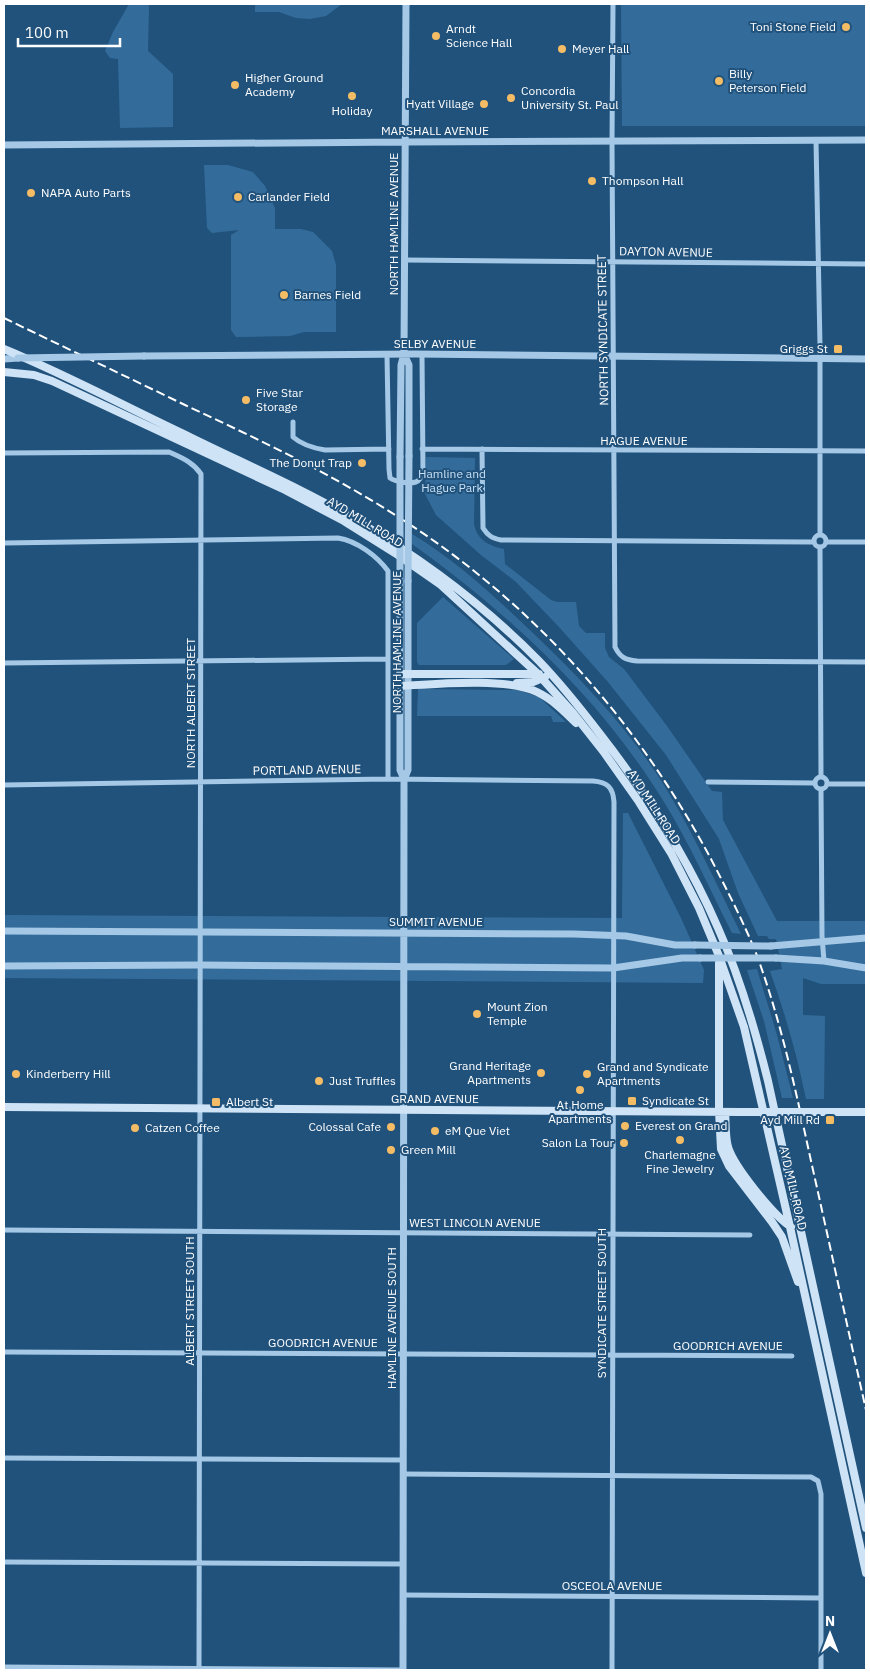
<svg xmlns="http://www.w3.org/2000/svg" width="870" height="1674" viewBox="0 0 870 1674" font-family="'IBM Plex Sans',sans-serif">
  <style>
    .green { fill: #336c9a }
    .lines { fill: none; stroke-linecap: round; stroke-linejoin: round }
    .minor { stroke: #a4c8e6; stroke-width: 5 }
    .tertiary { stroke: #a4c8e6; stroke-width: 7 }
    .secondary { stroke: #cee3f5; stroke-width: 8 }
    .rail { stroke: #fff; stroke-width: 2; stroke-dasharray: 9 4; stroke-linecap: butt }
    .tertiary-bridge { stroke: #a4c8e6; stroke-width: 7 }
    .secondary-bridge { stroke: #cee3f5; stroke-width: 8 }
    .poi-dot { fill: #f3bc65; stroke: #21527c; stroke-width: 2 }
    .labels { text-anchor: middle; stroke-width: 4; stroke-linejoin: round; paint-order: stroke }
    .poi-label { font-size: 12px; fill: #fff; stroke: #21527c; text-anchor: start }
    .street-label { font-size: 12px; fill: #fff; stroke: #21527c }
    .park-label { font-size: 12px; fill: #c7e0f5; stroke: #21527c }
  </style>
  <rect width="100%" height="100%" fill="#21527c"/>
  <path class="green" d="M129 4H149L148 51 173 74V127L120 128 118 59 110 58 105 51 113 32Z
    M255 4H342L326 16 310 19 296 18 279 12H255Z
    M621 4H866V126H622Z
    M204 165H228L253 172 265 186 275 208V229H301L313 232 332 251 336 265V332H304L290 336 236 337 231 330V235L239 230 212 233 207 228Z
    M426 457 475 458 474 524C477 540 489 546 504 549L505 564 551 600 557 602H576L579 626 586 633H605V648L609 657 624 669 667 726 712 791 722 792 723 820 777 921H866V984H821L803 978V1015L825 1016 824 1099H806C797 1055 785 1013 770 971L782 969 776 939H769L767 936H758L738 893 719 839 666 755 608 682 559 627 516 582 481 555 436 515 425 494Z
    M412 534C457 561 495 597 533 633 580 678 626 726 662 782 692 830 716 883 741 934L732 933C710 890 690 844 664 802 600 698 511 615 412 544Z
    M443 597 514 659 506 665H419L417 662V623Z
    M418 689 518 690 539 697 566 722H553L551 716H417Z
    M623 813H628L681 918 704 970 703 983 4 978V915L622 918Z
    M757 969 777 1035 793 1098H782L764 1021 747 970Z"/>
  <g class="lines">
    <path class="minor" d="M613 4 612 142 615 647C620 657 625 660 637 661L866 662
      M816 141 820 346V535
      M405 260 866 264
      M387 355 389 469 390 478C396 482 409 484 416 482 421 480 422 475 423 471L422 355
      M293 422V437C302 445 313 448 325 450L389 449
      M422 449 866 451
      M482 449 483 528C488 536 492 538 501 540L814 542
      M4 453 169 452C182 458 193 462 201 474L199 1670
      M814 541a6 6 0 1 1 12 0a6 6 0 1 1-12 0Z
      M826 542H866
      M4 543 338 538C357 541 377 556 388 571V779
      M820 548 821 777
      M4 663 387 659
      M815 783a6 6 0 1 1 12 0a6 6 0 1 1-12 0Z
      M708 782 815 783
      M827 784H866
      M4 785 388 779 593 781C607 782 613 787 614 802L612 1670
      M821 789 822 936 824 961
      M4 1230 750 1235
      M4 1352 792 1356
      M4 1458 403 1460
      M403 1474 811 1477 818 1481 821 1494V1670
      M4 1562 403 1564
      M403 1595 820 1598
      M4 1667 403 1670"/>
    <path class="tertiary" d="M4 145 405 142 866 140
      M404 354 409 365V456
      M144 356 415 354 866 359
      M4 359 18 358
      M400 457 401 365 404 354 406 4
      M400 582V770L404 779
      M4 931 574 934 626 936 675 945H695
      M771 946 866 938
      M776 958 824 961 866 968
      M4 966 200 965 613 968 682 958H700
      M403 1670 404 780 408 770V581"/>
    <path class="secondary" d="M4 349C67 375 128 408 190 437 247 465 305 490 359 522 423 560 487 608 539 661 561 684 581 709 600 734 646 793 688 859 718 928 740 977 755 1029 768 1081L866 1528
      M4 372 34 375 52 381 285 490 344 521 395 553 441 585 538 674 573 713 603 751 639 802 671 853 699 908 719 956 744 1027 790 1227 866 1573
      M400 674H539
      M517 683 533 682 545 677
      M400 686C435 684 506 677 537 692 552 699 564 711 576 723
      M719 963V1111L721 1149 729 1166 772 1222 782 1237 798 1282
      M4 1107 741 1112
      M725 1112C726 1123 725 1136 728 1147 734 1167 773 1215 791 1227
      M826 1112H866"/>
    <path class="rail" d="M4 318C64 347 125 376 185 405 260 440 334 475 403 520 535 605 637 721 711 859 727 890 743 921 756 953 782 1023 797 1097 813 1170 831 1250 848 1330 866 1410"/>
    <path class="tertiary-bridge" d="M18 358 144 356
      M408 581 409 456
      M400 582V457
      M695 945 771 946
      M700 958H776"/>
    <path class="secondary-bridge" d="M741 1112H826"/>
  </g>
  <g class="poi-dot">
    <circle cx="846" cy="27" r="5"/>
    <circle cx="436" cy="36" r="5"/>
    <circle cx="562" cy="49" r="5"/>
    <circle cx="719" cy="81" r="5"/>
    <circle cx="235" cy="85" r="5"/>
    <circle cx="352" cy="96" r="5"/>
    <circle cx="511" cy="98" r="5"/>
    <circle cx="484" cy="104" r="5"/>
    <circle cx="592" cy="181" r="5"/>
    <circle cx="31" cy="193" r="5"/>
    <circle cx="238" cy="197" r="5"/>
    <circle cx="284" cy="295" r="5"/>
    <rect x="833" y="344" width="10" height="10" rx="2.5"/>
    <circle cx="246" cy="400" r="5"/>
    <circle cx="362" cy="463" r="5"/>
    <circle cx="477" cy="1014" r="5"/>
    <circle cx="541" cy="1073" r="5"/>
    <circle cx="16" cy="1074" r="5"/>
    <circle cx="587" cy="1074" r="5"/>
    <circle cx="319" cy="1081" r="5"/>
    <circle cx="580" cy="1090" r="5"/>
    <rect x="627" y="1096" width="10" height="10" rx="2.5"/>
    <rect x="211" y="1097" width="10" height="10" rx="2.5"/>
    <rect x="825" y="1115" width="10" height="10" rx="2.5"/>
    <circle cx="625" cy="1126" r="5"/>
    <circle cx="391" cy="1127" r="5"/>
    <circle cx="135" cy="1128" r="5"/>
    <circle cx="435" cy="1131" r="5"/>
    <circle cx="680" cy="1140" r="5"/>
    <circle cx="624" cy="1143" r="5"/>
    <circle cx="391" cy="1150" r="5"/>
  </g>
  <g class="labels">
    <g class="poi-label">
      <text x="836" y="31" text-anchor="end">Toni Stone Field</text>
      <text x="446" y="33">Arndt<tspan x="446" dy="14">Science Hall</tspan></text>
      <text x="572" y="53">Meyer Hall</text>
      <text x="729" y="78">Billy<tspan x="729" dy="14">Peterson Field</tspan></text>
      <text x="245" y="82">Higher Ground<tspan x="245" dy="14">Academy</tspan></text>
      <text x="521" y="95">Concordia<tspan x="521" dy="14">University St. Paul</tspan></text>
      <text x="474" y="108" text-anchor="end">Hyatt Village</text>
      <text x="352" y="115" text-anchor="middle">Holiday</text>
      <text x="602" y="185">Thompson Hall</text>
      <text x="41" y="197">NAPA Auto Parts</text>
      <text x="248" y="201">Carlander Field</text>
      <text x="294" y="299">Barnes Field</text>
      <text x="828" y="353" text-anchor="end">Griggs St</text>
      <text x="256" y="397">Five Star<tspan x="256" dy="14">Storage</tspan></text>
      <text x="352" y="467" text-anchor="end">The Donut Trap</text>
      <text x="487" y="1011">Mount Zion<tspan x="487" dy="14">Temple</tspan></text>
      <text x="531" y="1070" text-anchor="end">Grand Heritage<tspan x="531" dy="14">Apartments</tspan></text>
      <text x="597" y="1071">Grand and Syndicate<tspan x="597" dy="14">Apartments</tspan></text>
      <text x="26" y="1078">Kinderberry Hill</text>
      <text x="329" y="1085">Just Truffles</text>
      <text x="642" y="1105">Syndicate St</text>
      <text x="226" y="1106">Albert St</text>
      <text x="580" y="1109" text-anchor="middle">At Home<tspan x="580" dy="14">Apartments</tspan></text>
      <text x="820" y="1124" text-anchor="end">Ayd Mill Rd</text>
      <text x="635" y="1130">Everest on Grand</text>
      <text x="381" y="1131" text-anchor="end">Colossal Cafe</text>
      <text x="145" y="1132">Catzen Coffee</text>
      <text x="445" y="1135">eM Que Viet</text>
      <text x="614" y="1147" text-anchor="end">Salon La Tour</text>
      <text x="401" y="1154">Green Mill</text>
      <text x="680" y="1159" text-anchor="middle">Charlemagne<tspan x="680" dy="14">Fine Jewelry</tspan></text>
    </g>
    <g class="street-label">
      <text x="435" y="135">MARSHALL AVENUE</text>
      <text transform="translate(394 224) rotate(-90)" y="4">NORTH HAMLINE AVENUE</text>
      <text transform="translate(666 252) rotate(1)" y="4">DAYTON AVENUE</text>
      <text transform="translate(603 330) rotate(-91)" y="4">NORTH SYNDICATE STREET</text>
      <text x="435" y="348">SELBY AVENUE</text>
      <text x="644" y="445">HAGUE AVENUE</text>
      <text transform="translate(365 522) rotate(31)" y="4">AYD MILL ROAD</text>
      <text transform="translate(397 642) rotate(-90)" y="4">NORTH HAMLINE AVENUE</text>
      <text transform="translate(191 703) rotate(-90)" y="4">NORTH ALBERT STREET</text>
      <text transform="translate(307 770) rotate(-1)" y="4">PORTLAND AVENUE</text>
      <text transform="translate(654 807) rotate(57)" y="4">AYD MILL ROAD</text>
      <text x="436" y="926">SUMMIT AVENUE</text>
      <text x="435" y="1103">GRAND AVENUE</text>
      <text transform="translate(793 1188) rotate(77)" y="4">AYD MILL ROAD</text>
      <text x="475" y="1227">WEST LINCOLN AVENUE</text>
      <text transform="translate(190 1301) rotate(-90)" y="4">ALBERT STREET SOUTH</text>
      <text transform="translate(602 1303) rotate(-90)" y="4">SYNDICATE STREET SOUTH</text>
      <text transform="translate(392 1318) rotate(-90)" y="4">HAMLINE AVENUE SOUTH</text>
      <text x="323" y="1347">GOODRICH AVENUE</text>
      <text x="728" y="1350">GOODRICH AVENUE</text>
      <text x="612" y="1590">OSCEOLA AVENUE</text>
    </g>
    <g class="park-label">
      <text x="452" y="478">Hamline and<tspan x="452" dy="14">Hague Park</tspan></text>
    </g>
  </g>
  <rect width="870" height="1674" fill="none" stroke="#ffffff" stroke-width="10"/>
  <g transform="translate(830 1634)" stroke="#21527c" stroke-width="4" paint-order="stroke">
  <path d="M0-4L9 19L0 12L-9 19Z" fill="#ffffff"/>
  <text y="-8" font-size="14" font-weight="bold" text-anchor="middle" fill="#ffffff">N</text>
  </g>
  <path d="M18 38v8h102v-8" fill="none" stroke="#ffffff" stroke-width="2.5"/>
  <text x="25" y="38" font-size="15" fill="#ffffff" stroke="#21527c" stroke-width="4" paint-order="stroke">100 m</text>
</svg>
